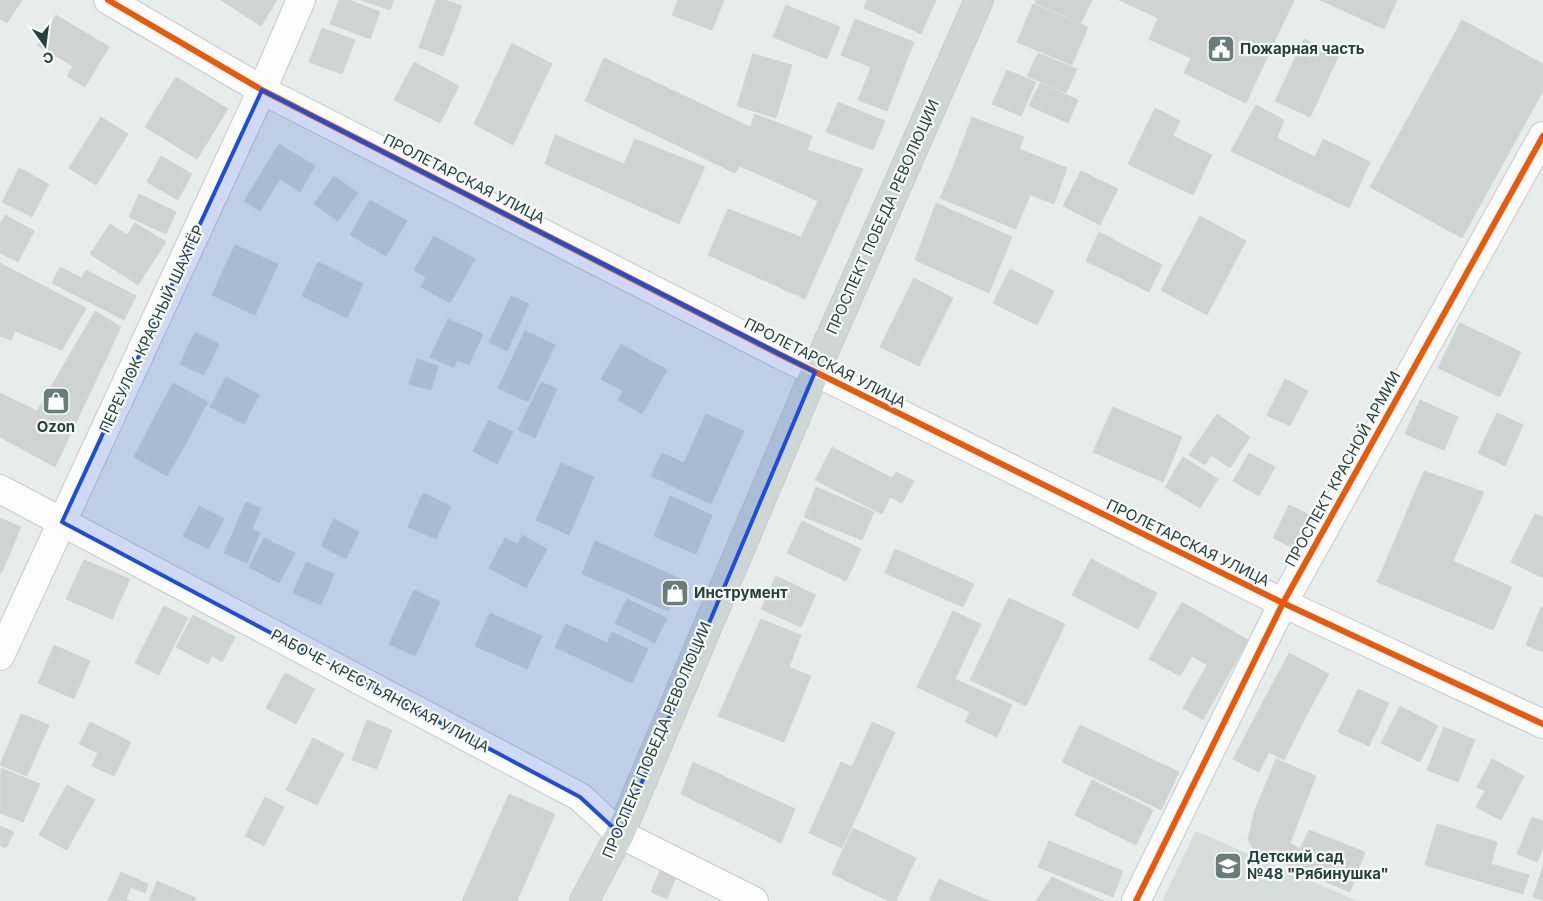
<svg xmlns="http://www.w3.org/2000/svg" width="1543" height="901" viewBox="0 0 1543 901" font-family="Inter,sans-serif">
  <style>
    .built { fill: #d6dedb }
    .building { fill: #cfd4d2; stroke: #d1d6d4 }
    .lines { fill: none; stroke-linecap: round; stroke-linejoin: round }
    .minor-casing { stroke: #c5cac8; stroke-width: 30 }
    .major-casing { stroke: #c3ccc9; stroke-width: 30 }
    .minor { stroke: #fcfcfc; stroke-width: 28 }
    .major { stroke: #cfd7d5; stroke-width: 28 }
    .cycleway-casing { stroke: #f7fbf9; stroke-width: 9 }
    .cycleway { stroke: #e8590c; stroke-width: 6 }
    .marked { fill: #1d4ed8; fill-opacity: 0.2; stroke: #1d4ed8; stroke-width: 4; stroke-linejoin: round }
    .labels { text-anchor: middle; stroke-width: 4.5; stroke-linejoin: round; paint-order: stroke }
    .poi-label { font-size: 15px; font-weight: bold; fill: #24423a; stroke: #f7fbf9; text-anchor: start }
    .street-label { font-size: 15px; fill: #24423a; stroke: #f7fbf9 }
  </style>
  <rect width="100%" height="100%" fill="#e8edeb"/>
  <path class="built" d="M1196 831 1357 901H1162Z"/>
  <path class="building" d="M0 0H22L7 23 0 19Z
    M221 0H277L261 26Z
    M339 0H349L380 12 370 39 330 24Z
    M361 0H394L390 10Z
    M436 0H446L462 6 443 56 419 47Z
    M678 0H724L712 30 672 15Z
    M867 0H936L921 34 864 8Z
    M1036 0H1092L1081 23 1035 3Z
    M1119 0H1294L1246 103 1184 73 1191 58 1149 39 1158 18Z
    M1320 0H1397L1384 29Z
    M1033 4 1088 27 1072 65 1017 42Z
    M786 5 840 27 827 59 773 37Z
    M56 15 109 47 85 87 67 76 73 66 37 45Z
    M855 19 914 42 887 111 858 100 871 67 841 55Z
    M1462 20 1543 64V91L1462 238 1370 187Z
    M322 28 355 40 342 74 309 62Z
    M1304 39 1339 55 1310 117 1275 101Z
    M512 43 552 64 513 145 474 124Z
    M1038 53 1077 69 1066 93 1027 76Z
    M753 54 792 65 776 118 737 106Z
    M604 58 750 127 755 114 812 136 807 150 863 169 805 299 708 255 728 209 801 237 818 201 740 166 735 173 585 101Z
    M414 62 459 86 440 123 394 100Z
    M1007 70 1036 82 1021 116 992 104Z
    M176 77 228 109 197 159 145 127Z
    M1040 83 1078 100 1068 123 1029 106Z
    M838 102 885 121 873 150 826 132Z
    M1256 105 1284 120 1277 138 1315 157 1323 139 1370 162 1349 208 1231 151Z
    M1155 108 1180 121 1173 136 1212 155 1193 195 1128 164Z
    M101 117 128 134 96 185 69 168Z
    M972 117 1024 137 1019 149 1067 168 1054 204 954 165Z
    M555 135 624 164 635 139 705 167 679 224 545 164Z
    M279 144 315 166 300 192 280 179 260 211 244 201Z
    M161 156 192 174 178 200 147 182Z
    M954 165 1030 195 1016 229 940 198Z
    M19 168 49 184 32 217 2 202Z
    M1081 171 1118 189 1100 225 1063 206Z
    M334 176 358 193 338 221 314 204Z
    M139 194 176 212 166 234 129 217Z
    M370 200 407 221 386 256 350 235Z
    M936 203 1012 237 989 293 915 260Z
    M5 215 34 231 18 262 0 253V224Z
    M1200 216 1246 241 1207 315 1161 290Z
    M135 223 166 242 138 285 90 254 110 224 127 235Z
    M1099 232 1162 265 1149 292 1086 261Z
    M434 236 475 259 450 303 421 287 426 277 414 270Z
    M235 245 278 264 255 315 212 295Z
    M318 262 363 284 347 318 302 296Z
    M0 263 86 308 62 350 15 331 11 340 0 336Z
    M60 267 82 278 86 270 136 296 124 320 52 283Z
    M1010 269 1054 291 1037 325 993 303Z
    M914 278 953 298 919 366 880 347Z
    M511 296 529 304 507 351 489 342Z
    M95 311 121 327 55 467 0 437V393L37 411Z
    M448 319 483 334 469 365 457 360 454 368 430 357Z
    M1460 323 1521 352 1500 397 1438 368Z
    M525 331 555 345 528 402 498 388Z
    M195 332 219 344 204 375 180 364Z
    M621 344 667 370 642 414 618 400 623 391 601 379Z
    M417 359 438 366 431 390 409 384Z
    M226 377 259 395 244 424 210 407Z
    M1285 379 1308 391 1290 426 1267 415Z
    M541 382 557 389 535 438 518 430Z
    M173 383 208 402 197 422 162 403Z
    M1420 400 1458 417 1444 450 1405 434Z
    M162 403 197 422 185 445 150 426Z
    M1113 407 1182 437 1163 482 1093 452Z
    M1497 413 1523 425 1505 466 1478 453Z
    M706 414 744 431 711 504 651 476 662 453 684 463Z
    M1217 414 1250 437 1230 468 1211 455 1205 465 1189 455Z
    M489 420 513 432 497 464 473 451Z
    M150 426 185 445 167 476 134 457Z
    M832 447 892 478 896 472 914 481 902 503 890 497 882 514 815 480Z
    M1249 453 1275 467 1259 496 1233 481Z
    M1183 457 1218 479 1200 508 1165 487Z
    M561 463 594 477 569 535 536 520Z
    M1424 471 1484 492 1453 561 1512 587 1493 630 1377 582Z
    M816 487 874 512 862 540 804 517Z
    M423 493 451 506 436 539 408 527Z
    M670 496 712 515 696 554 654 536Z
    M246 502 261 508 252 529 260 533 247 563 224 553Z
    M1289 505 1318 519 1302 552 1273 538Z
    M199 506 224 519 208 549 183 536Z
    M1535 514 1543 517V578L1511 562Z
    M0 518 21 527 2 572H0Z
    M334 519 359 532 346 559 321 546Z
    M802 521 861 549 846 581 787 553Z
    M522 535 547 549 526 588 489 568 505 538 518 544Z
    M264 538 295 553 279 583 249 567Z
    M595 541 681 579 668 611 582 574Z
    M895 549 974 584 963 607 885 573Z
    M1091 559 1157 593 1138 629 1072 595Z
    M84 560 130 579 112 619 66 599Z
    M306 562 334 574 321 605 293 593Z
    M776 576 816 595 801 627 761 609Z
    M414 590 440 602 415 656 389 644Z
    M1009 598 1065 624 1026 706 970 680Z
    M627 599 667 618 655 643 615 623Z
    M1182 602 1248 640 1203 720 1183 708 1207 665 1192 656 1180 676 1149 659Z
    M164 606 188 618 159 675 135 663Z
    M1541 607 1543 608V652L1526 645Z
    M953 611 981 624 955 679 1012 705 997 737 965 722 970 712 917 687Z
    M490 613 542 636 527 669 475 646Z
    M193 615 235 637 222 662 212 656 208 664 176 647Z
    M761 619 801 635 789 667 811 676 784 742 718 716Z
    M566 624 607 643 612 632 648 649 632 683 555 647Z
    M54 645 90 661 74 699 38 683Z
    M1289 653 1329 674 1305 718 1265 698Z
    M285 673 315 689 296 724 266 708Z
    M1358 689 1389 703 1369 746 1338 732Z
    M1265 698 1305 718 1284 760 1269 752 1259 772 1233 759Z
    M1400 706 1438 726 1420 762 1381 743Z
    M21 714 49 725 27 776 0 765Z
    M367 720 392 730 377 769 352 760Z
    M90 722 131 742 114 776 92 766 98 753 79 744Z
    M872 722 895 732 842 848 809 833 841 762 852 767Z
    M1080 725 1179 772 1161 810 1062 762Z
    M1444 727 1475 740 1458 782 1427 770Z
    M313 738 344 754 317 805 286 790Z
    M1276 759 1316 776 1290 843 1300 849 1309 830 1365 852 1350 892 1254 851 1248 839 1255 810Z
    M1492 759 1524 776 1501 820 1476 807 1485 791 1477 787Z
    M693 762 795 809 781 843 681 794Z
    M1 768 40 784 23 822 0 813Z
    M1092 780 1153 810 1136 845 1075 815Z
    M67 785 95 800 67 850 39 835Z
    M509 794 555 814 517 901H462Z
    M265 797 284 807 264 846 245 836Z
    M1532 817 1543 821V848L1537 862 1517 854Z
    M1437 824 1497 842 1491 864 1529 875 1523 894 1425 865Z
    M0 826 14 832 6 848 0 846Z
    M853 828 916 858 896 901H889L832 874Z
    M1049 841 1123 871 1113 897 1038 867Z
    M1543 866V900L1533 897Z
    M660 871 676 877 667 899 651 892Z
    M121 872 148 884 145 893 131 887 126 899 131 901H108Z
    M1052 877 1104 901H1036Z
    M939 879 989 901H929Z
    M157 881 196 898 194 901H149Z"/>
  <g class="lines">
    <g class="minor-casing">
      <path id="minor" d="M108 0 262 90 781 355 1283 603 1543 724
        M0 489 580 797 620 834 754 901
        M0 656 262 90 301 0
        M1136 901 1283 603 1543 136"/>
    </g>
    <g class="major-casing">
      <path id="major" d="M584 901 620 834 815 372 979 0"/>
    </g>
    <use href="#minor" class="minor"/>
    <use href="#major" class="major"/>
    <g class="cycleway-casing">
      <path id="cycleway" d="M108 0 262 90 781 355 1283 603 1543 724
        M1136 901 1283 603 1543 136"/>
    </g>
    <use href="#cycleway" class="cycleway"/>
  </g>
  <path class="marked" d="M262 90 815 372 620 834 580 797 62 522Z"/>
  <defs>
    <g id="civic-square" transform="scale(1.4375)"><rect x="-9" y="-9" width="18" height="18" rx="4" fill="#697e78" stroke="#f7fbf9"/><path d="M-.6-6.5H3V-4.5H.6V-3L4-1V1h2V6H-6V1h2V-1L-.6-3ZM-1.2 2.5V6h2.4V2.5Z" fill="#fff"/></g>
    <g id="shop-square" transform="scale(1.4375)"><rect x="-9" y="-9" width="18" height="18" rx="4" fill="#697e78" stroke="#f7fbf9"/><path d="M-5-2.5h2.3a2.7 3.5 0 0 1 5.4 0H5L5.5 6h-11ZM-1.5-2.5h3a1.5 2.3 0 0 0-3 0Z" fill="#fff"/></g>
    <g id="school-square" transform="scale(1.4375)"><rect x="-9" y="-9" width="18" height="18" rx="4" fill="#697e78" stroke="#f7fbf9"/><path d="M0-5L7-2L0 1L-7-2ZM-4 1L0 2.5L4 1V4Q0 6-4 4Z" fill="#fff"/></g>
  </defs>
  <g fill-rule="evenodd">
    <use href="#civic-square" x="1221" y="49"/>
    <use href="#shop-square" x="56" y="401"/>
    <use href="#shop-square" x="675" y="593"/>
    <use href="#school-square" x="1228" y="866"/>
  </g>
  <g class="labels">
    <g class="poi-label">
      <text x="1240" y="54">Пожарная часть</text>
      <text x="56" y="432" text-anchor="middle">Ozon</text>
      <text x="694" y="598">Инструмент</text>
      <text x="1247" y="862">Детский сад<tspan x="1247" dy="17">№48 "Рябинушка"</tspan></text>
    </g>
    <g class="street-label">
      <text transform="translate(464 179) rotate(27)" y="5">ПРОЛЕТАРСКАЯ УЛИЦА</text>
      <text transform="translate(883 217) rotate(-66)" y="5">ПРОСПЕКТ ПОБЕДА РЕВОЛЮЦИИ</text>
      <text transform="translate(152 329) rotate(-65)" y="5">ПЕРЕУЛОК КРАСНЫЙ ШАХТЁР</text>
      <text transform="translate(825 363) rotate(27)" y="5">ПРОЛЕТАРСКАЯ УЛИЦА</text>
      <text transform="translate(1343 469) rotate(-61)" y="5">ПРОСПЕКТ КРАСНОЙ АРМИИ</text>
      <text transform="translate(1188 543) rotate(26)" y="5">ПРОЛЕТАРСКАЯ УЛИЦА</text>
      <text transform="translate(380 691) rotate(28)" y="5">РАБОЧЕ-КРЕСТЬЯНСКАЯ УЛИЦА</text>
      <text transform="translate(657 740) rotate(-67)" y="5">ПРОСПЕКТ ПОБЕДА РЕВОЛЮЦИИ</text>
    </g>
  </g>
  <g transform="translate(45 45) rotate(166)" stroke="#f7fbf9" stroke-width="4" paint-order="stroke">
  <path d="M0-4L9 19L0 12L-9 19Z" fill="#24423a"/>
  <text y="-8" font-size="14" font-weight="bold" text-anchor="middle" fill="#24423a">С</text>
  </g>
</svg>
